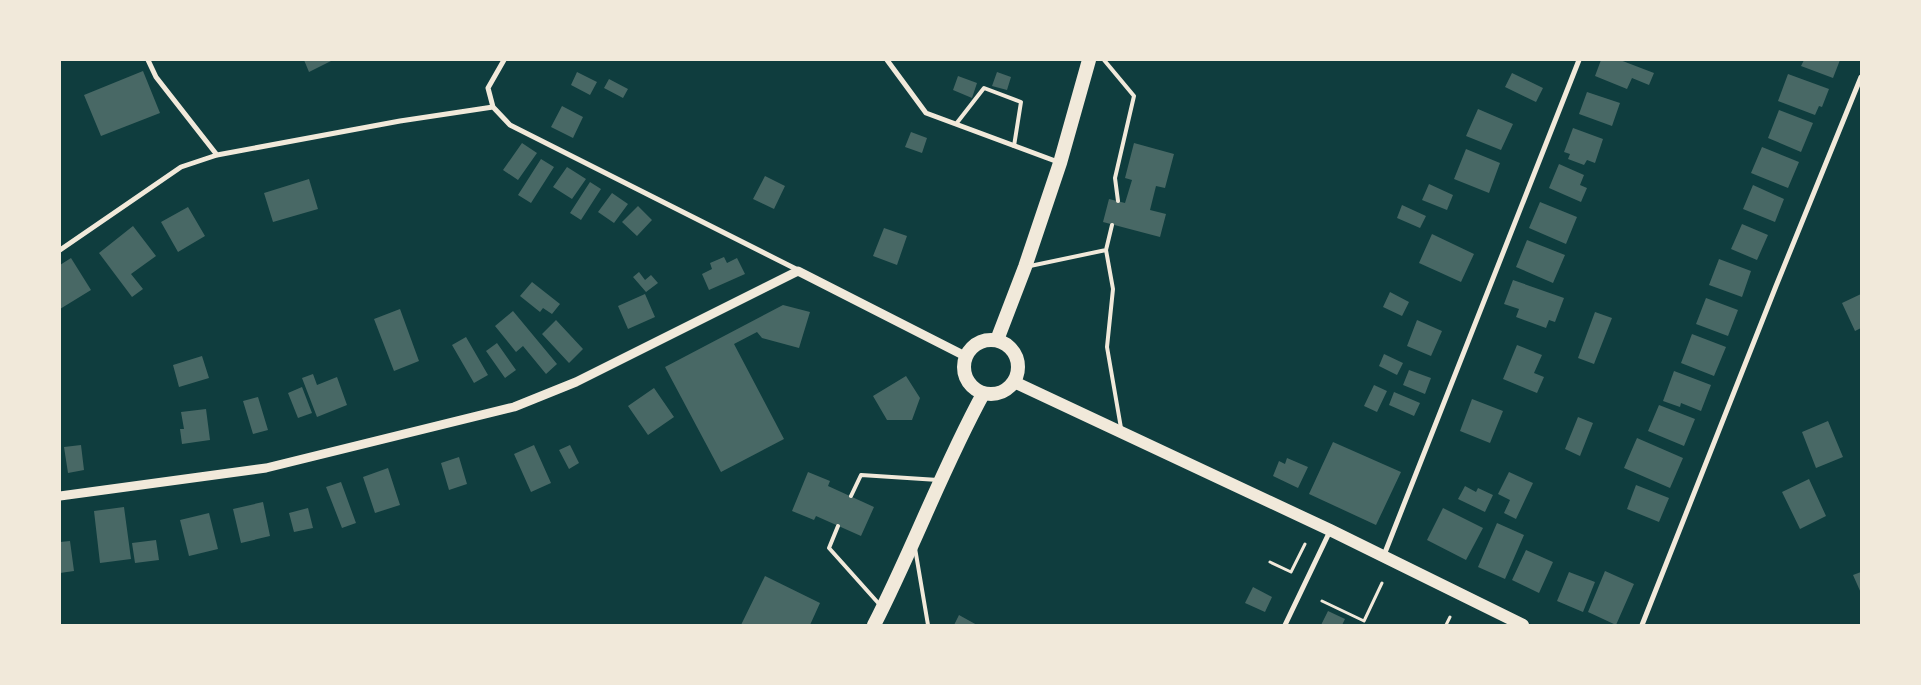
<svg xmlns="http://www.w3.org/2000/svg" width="1921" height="685" viewBox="0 0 1921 685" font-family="Rubik,sans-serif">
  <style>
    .building { fill: #486865 }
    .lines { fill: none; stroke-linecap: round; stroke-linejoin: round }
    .path { stroke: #f1e9da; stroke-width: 3 }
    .service { stroke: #f1e9da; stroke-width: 4 }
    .minor { stroke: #f1e9da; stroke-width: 5 }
    .tertiary { stroke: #f1e9da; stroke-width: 9 }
    .primary { stroke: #f1e9da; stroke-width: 12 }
    .trunk { stroke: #f1e9da; stroke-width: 14 }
  </style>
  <rect width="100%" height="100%" fill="#0f3d3e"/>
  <path class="building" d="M304 60H333L309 72Z
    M1601 60H1620L1654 73 1649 85 1632 78 1627 89 1595 76Z
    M1804 60H1840L1833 78 1801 66Z
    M143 71 160 113 101 136 84 95Z
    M577 72 597 82 590 95 571 85Z
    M997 72 1011 77 1007 90 992 86Z
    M1512 73 1543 88 1536 102 1505 87Z
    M1788 74 1829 89 1822 107 1819 106 1815 115 1778 101Z
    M958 76 977 83 972 98 953 90Z
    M609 79 628 89 623 98 604 88Z
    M1587 92 1620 103 1612 126 1579 114Z
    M562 106 583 117 573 138 551 127Z
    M1478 109 1513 124 1501 150 1466 136Z
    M1779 110 1813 123 1801 152 1768 138Z
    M1573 128 1603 139 1595 163 1587 160 1584 165 1568 159 1570 154 1564 152Z
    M911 132 927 138 922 153 905 147Z
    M522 143 537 153 518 180 503 170Z
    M1134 143 1174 154 1165 188 1156 186 1150 210 1166 214 1160 237 1103 222 1109 199 1125 203 1132 180 1125 178Z
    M1762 147 1799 162 1788 188 1751 173Z
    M1466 149 1500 163 1489 193 1454 179Z
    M541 159 554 167 531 203 518 195Z
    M1559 164 1584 175 1580 185 1587 188 1581 202 1549 188Z
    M567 167 586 179 572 199 553 187Z
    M765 176 785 186 774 209 753 199Z
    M309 179 318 209 273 222 264 193Z
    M590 182 601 189 581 220 570 213Z
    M1429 184 1453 195 1447 210 1422 200Z
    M1753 185 1784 199 1775 222 1743 209Z
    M612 193 628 204 614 223 598 212Z
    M1540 202 1577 217 1566 244 1529 228Z
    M1402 205 1426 216 1420 228 1397 218Z
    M638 206 652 220 637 236 622 222Z
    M188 207 205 236 178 252 161 222Z
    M1742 224 1768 235 1757 260 1731 249Z
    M133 226 156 256 131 274 143 289 132 297 99 253Z
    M884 228 907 236 897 265 873 256Z
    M1432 234 1474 254 1461 282 1419 263Z
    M1527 240 1565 255 1553 283 1516 267Z
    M724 257 727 263 737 258 745 274 709 290 702 274 712 269 710 263Z
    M71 258 91 290 60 309V265Z
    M1719 259 1751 271 1742 297 1709 285Z
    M639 272 645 280 651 275 658 283 646 292 633 277Z
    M1513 280 1564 298 1555 322 1549 320 1546 328 1516 317 1519 309 1504 304Z
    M532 282 560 304 552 314 543 308 540 312 520 296Z
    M1390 292 1409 302 1402 316 1383 307Z
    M645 294 655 317 628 329 618 306Z
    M1861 294V328L1855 331 1842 303Z
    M1706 298 1738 310 1728 336 1696 324Z
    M783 305 810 312 799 348 762 338 757 332 734 344 784 439 721 472 665 367Z
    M400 309 419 361 394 371 374 319Z
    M513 311 557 364 546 374 523 346 516 352 495 326Z
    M1595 312 1612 318 1594 364 1578 358Z
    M556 320 583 349 569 363 542 334Z
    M1417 320 1442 331 1431 356 1407 346Z
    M1692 334 1726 347 1714 376 1681 363Z
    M466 337 488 375 474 383 452 345Z
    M497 343 516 370 505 378 486 351Z
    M1517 345 1542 355 1534 373 1544 377 1537 393 1503 379Z
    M1384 354 1403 363 1397 375 1379 366Z
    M202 356 209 378 179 387 173 365Z
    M1409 370 1431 378 1425 394 1403 385Z
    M1674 371 1711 385 1701 411 1681 403 1680 407 1663 401Z
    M313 374 317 385 337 377 347 405 317 417 302 378Z
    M906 376 920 398 912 420H887L873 396Z
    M1374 385 1387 391 1377 412 1364 406Z
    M302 387 312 413 298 418 288 393Z
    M654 388 674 417 648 435 628 406Z
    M1394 392 1420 403 1414 416 1389 405Z
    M258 397 268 430 253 434 243 401Z
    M1472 399 1503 411 1490 443 1460 431Z
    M1659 405 1695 419 1684 446 1648 431Z
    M206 409 210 440 182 444 180 429H184L181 412Z
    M1578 417 1593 423 1580 456 1565 449Z
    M1828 421 1843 457 1816 468 1802 432Z
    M1637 438 1683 458 1670 488 1624 468Z
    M1333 442 1401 472 1376 525 1309 494Z
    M81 445 84 470 68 473 64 447Z
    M534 445 551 483 531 492 514 454Z
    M570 445 579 463 569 469 559 450Z
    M459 457 467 484 449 490 441 463Z
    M1287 458 1308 467 1298 488 1273 476 1279 461 1285 464Z
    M388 468 400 505 375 513 363 477Z
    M808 472 830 481 828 486 874 507 861 536 816 516 814 520 792 511Z
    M1509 472 1533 483 1516 519 1504 513 1510 500 1498 494Z
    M1809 479 1826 516 1800 529 1782 492Z
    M341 482 356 523 342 528 326 487Z
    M1636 485 1669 498 1659 522 1627 509Z
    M1465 486 1476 492 1478 488 1493 495 1485 512 1458 499Z
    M263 502 270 536 241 543 233 509Z
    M124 507 131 559 100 563 94 511Z
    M308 508 313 528 294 532 289 513Z
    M1443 508 1483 528 1466 560 1427 540Z
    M209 513 218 549 189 556 180 520Z
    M1497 523 1524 535 1505 579 1478 567Z
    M156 540 159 560 135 563 132 543Z
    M70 541 74 571 60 573V542Z
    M1526 550 1553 562 1539 593 1512 580Z
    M1605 571 1634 584 1616 625 1588 612Z
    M1569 572 1595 582 1583 612 1557 601Z
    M1861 572V593L1853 575Z
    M765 576 820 603 810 625H741Z
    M1253 587 1272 597 1265 612 1245 603Z
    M1328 611 1345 619 1342 625H1321Z
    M959 615 977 625H954Z"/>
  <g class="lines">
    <path class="path" d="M1270 562 1291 572 1305 544
      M1322 601 1364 621 1382 583
      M1446 625 1450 617"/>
    <path class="service" d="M1104 60 1134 96 1115 178 1118 201
      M956 124 984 88 1021 102 1014 146
      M1106 250 1113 289 1107 347 1121 428
      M1030 266 1106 250 1112 225
      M851 496 861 475 938 480
      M838 526 829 548 880 605
      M915 548 928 625"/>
    <path class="minor" d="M148 60 156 77 217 155
      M887 60 926 113 1058 162
      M493 107 510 125 798 270
      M60 250 181 167 217 155 400 121 493 107 488 88 504 60
      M1384 555 1579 60
      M1285 625 1330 531
      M1642 625 1776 286 1861 77"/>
    <path class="tertiary" d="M60 496 266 468 514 407 576 382 798 271 965 356"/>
    <path class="primary" d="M1014 382 1330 530 1523 625"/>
    <path class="trunk" d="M964 367a27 27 0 1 1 54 0a27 27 0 1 1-54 0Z
      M997 340 1025 267 1060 163 1089 60
      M874 625C913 549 942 469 983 394"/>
  </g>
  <rect width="1921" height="685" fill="none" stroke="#f1e9da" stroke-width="122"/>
</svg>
